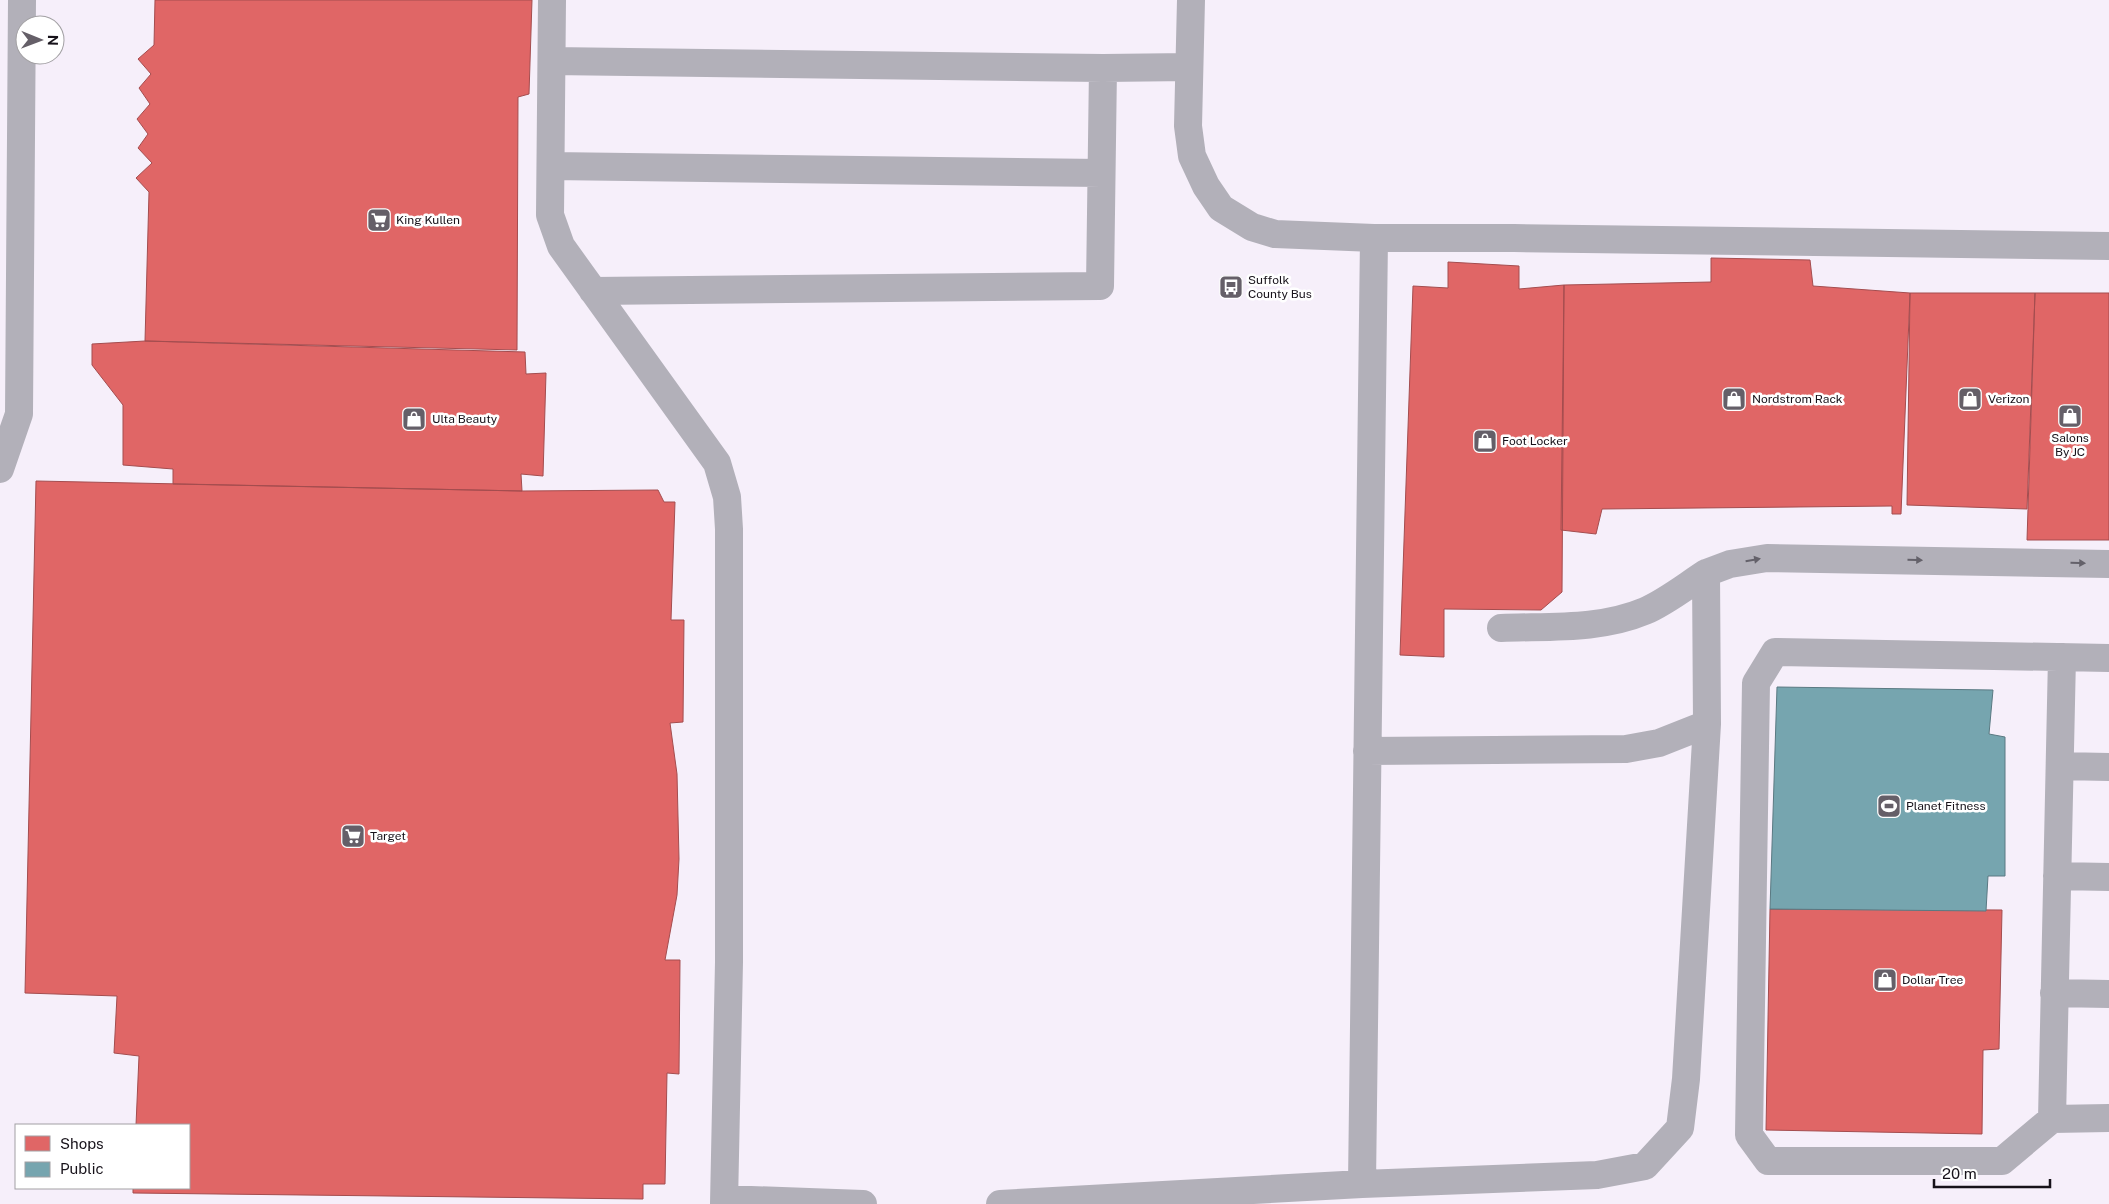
<svg xmlns="http://www.w3.org/2000/svg" width="2109" height="1204" viewBox="0 0 2109 1204" font-family="'Public Sans',sans-serif">
  <style>
    .shops { fill: #e06666; stroke: #a44d4f }
    .public { fill: #76a5af; stroke: #5a7982 }
    .lines { fill: none; stroke-linecap: round; stroke-linejoin: round }
    .minor { stroke: #b2b0b9; stroke-width: 28 }
    .oneway { fill: #64616a }
    .labels { text-anchor: middle; stroke-width: 5; stroke-linejoin: round; paint-order: stroke }
    .poi-label { font-size: 12px; fill: #17121a; stroke: #fff; text-anchor: start }
  </style>
  <rect width="100%" height="100%" fill="#f6effa"/>
  <path class="shops" d="M155 0H532L529 94 518 97 517 350 145 341 149 192 136 178 152 163 138 148 148 134 137 119 150 104 139 88 151 74 138 59 154 45Z
    M1711 258 1810 260 1813 286 1910 293 1901 514H1892V506L1602 509 1596 534 1561 530 1564 285 1711 282Z
    M1448 262 1519 266V289L1564 285 1562 592 1541 610 1444 609V657L1400 655 1413 286 1448 288Z
    M1910 293H2035L2027 509 1907 505Z
    M2035 293H2109V540H2027Z
    M145 341 525 352 526 374 546 373 543 476 521 474 522 491 173 484V469L123 465V405L92 365V344Z
    M36 481 522 491 658 490 664 502H675L671 620H684L683 722 670 723 677 774 679 859 677 895 665 960H680L679 1074 667 1073 665 1184H643V1199L133 1193V1188H189V1125H136L139 1056 114 1053 117 996 25 993Z
    M1770 909 2002 910 1999 1049 1983 1050 1982 1134 1766 1130Z"/>
  <path class="public" d="M1777 687 1993 690 1989 734 2005 737V876H1988L1986 911 1770 909Z"/>
  <g class="lines">
    <path class="minor" d="M552 0 550 215 561 246 717 463 727 497 729 529V962L724 1204
      M1191 0 1188 126 1192 156 1206 186 1221 208 1252 227 1275 234 1374 238H1514L2109 246
      M552 61 1103 68 1100 286 593 291
      M1103 68 1189 67
      M551 166 1101 173
      M0 469 19 414 22 0
      M1706 573 1730 564 1767 558 2109 564
      M2109 658 1775 652 1756 683 1749 1135 1768 1161H2002L2052 1119 2109 1118
      M1367 751 1626 749 1659 743 1707 724 1706 573C1686 586 1666 602 1645 611 1600 630 1549 626 1501 628
      M2060 766 2109 767
      M2057 876 2109 877
      M2054 993 2109 994
      M2052 1119 2062 657
      M1362 1184 1597 1175 1645 1166 1680 1128 1686 1079 1707 724
      M725 1199 863 1204
      M1000 1204 1362 1184 1374 238"/>
  </g>
  <defs><path id="oneway-solid" d="M-6-.8H1V-3.2L6.5 0L1 3.2V.8H-6Z" transform="scale(1.25)"/></defs>
  <g class="oneway">
    <use href="#oneway-solid" transform="translate(1753 560) rotate(-10)"/>
    <use href="#oneway-solid" transform="translate(1915 560) rotate(1)"/>
    <use href="#oneway-solid" transform="translate(2078 563) rotate(1)"/>
  </g>
  <defs>
    <g id="supermarket-square" transform="scale(1.25)"><rect x="-9" y="-9" width="18" height="18" rx="4" fill="#655f68" stroke="#fff"/><path d="M-6-5.5h2.5l.6 2H6L4.5 2H-2.5L-4.4-4H-6ZM-1.5 3.2a1.3 1.3 0 1 0 .1 0ZM3 3.2a1.3 1.3 0 1 0 .1 0Z" fill="#fff"/></g>
    <g id="bus-square" transform="scale(1.25)"><rect x="-9" y="-9" width="18" height="18" rx="4" fill="#655f68" stroke="#fff"/><path d="M-5-6H5V4H4V6H2V4H-2V6H-4V4H-5ZM-3.5-4V0h7V-4ZM-3.5 1.2v1.5H-2V1.2ZM2 1.2v1.5H3.5V1.2Z" fill="#fff"/></g>
    <g id="shop-square" transform="scale(1.25)"><rect x="-9" y="-9" width="18" height="18" rx="4" fill="#655f68" stroke="#fff"/><path d="M-5-2.5h2.3a2.7 3.5 0 0 1 5.4 0H5L5.5 6h-11ZM-1.5-2.5h3a1.5 2.3 0 0 0-3 0Z" fill="#fff"/></g>
    <g id="stadium-square" transform="scale(1.25)"><rect x="-9" y="-9" width="18" height="18" rx="4" fill="#655f68" stroke="#fff"/><path d="M0-5a6.5 5 0 1 0 0 10a6.5 5 0 1 0 0-10ZM-3.5-1.8h7v3.6h-7Z" fill="#fff"/></g>
  </defs>
  <g fill-rule="evenodd">
    <use href="#supermarket-square" x="379" y="220"/>
    <use href="#bus-square" x="1231" y="287"/>
    <use href="#shop-square" x="1734" y="399"/>
    <use href="#shop-square" x="1970" y="399"/>
    <use href="#shop-square" x="2070" y="416"/>
    <use href="#shop-square" x="414" y="419"/>
    <use href="#shop-square" x="1485" y="441"/>
    <use href="#stadium-square" x="1889" y="806"/>
    <use href="#supermarket-square" x="353" y="836"/>
    <use href="#shop-square" x="1885" y="980"/>
  </g>
  <g class="labels">
    <g class="poi-label">
      <text x="396" y="224">King Kullen</text>
      <text x="1248" y="284">Suffolk<tspan x="1248" dy="14">County Bus</tspan></text>
      <text x="1752" y="403">Nordstrom Rack</text>
      <text x="1988" y="403">Verizon</text>
      <text x="432" y="423">Ulta Beauty</text>
      <text x="2070" y="442" text-anchor="middle">Salons<tspan x="2070" dy="14">By JC</tspan></text>
      <text x="1502" y="445">Foot Locker</text>
      <text x="1906" y="810">Planet Fitness</text>
      <text x="370" y="840">Target</text>
      <text x="1902" y="984">Dollar Tree</text>
    </g>
  </g>
  <rect x="15" y="1124" width="175" height="65" fill="#ffffff" stroke="#a2a0a3"/>
  <rect x="25" y="1136" width="25" height="15" fill="#e06666" stroke="#a2a0a3"/>
  <text x="60" y="1149" font-size="15" fill="#17121a">Shops</text>
  <rect x="25" y="1162" width="25" height="15" fill="#76a5af" stroke="#a2a0a3"/>
  <text x="60" y="1174" font-size="15" fill="#17121a">Public</text>
  <g transform="translate(40 40) rotate(91)"><circle r="24" fill="#ffffff" stroke="#a2a0a3"/>
  <path d="M0-4L9 19L0 12L-9 19Z" fill="#655f68"/>
  <text y="-8" font-size="14" font-weight="bold" text-anchor="middle" fill="#17121a">N</text>
  </g>
  <path d="M1934 1179v8h116v-8" fill="none" stroke="#17121a" stroke-width="2.5"/>
  <text x="1942" y="1179" font-size="15" fill="#17121a" stroke="#ffffff" stroke-width="4" paint-order="stroke">20 m</text>
</svg>
